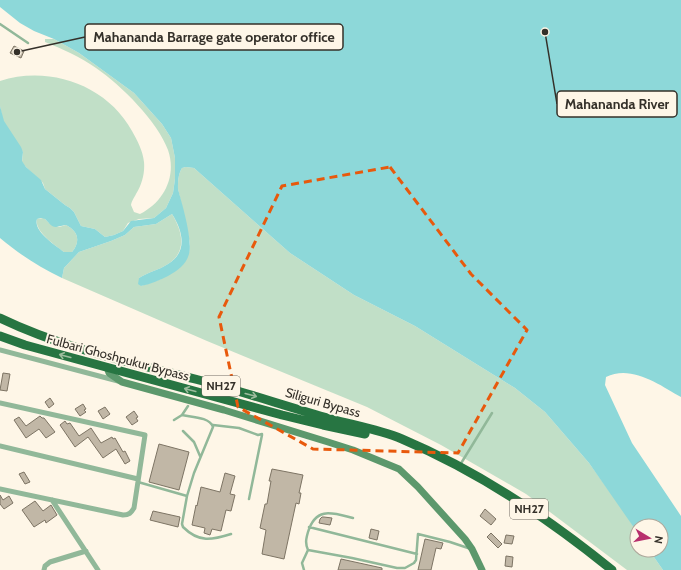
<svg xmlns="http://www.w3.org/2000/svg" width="681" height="570" viewBox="0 0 681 570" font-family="Cabin,sans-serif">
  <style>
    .green { fill: #c1dfc7 }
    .water { fill: #8dd8d9; fill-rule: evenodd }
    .building { fill: #c1b7a6; stroke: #7d7464 }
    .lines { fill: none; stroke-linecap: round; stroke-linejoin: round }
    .service { stroke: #91b899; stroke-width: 2.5 }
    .minor { stroke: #91b899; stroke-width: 5 }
    .secondary { stroke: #5c986c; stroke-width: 7 }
    .trunk { stroke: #277542; stroke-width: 9 }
    .oneway { stroke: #9dbc9d }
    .marked { fill: none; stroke: #e8590c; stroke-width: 3; stroke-dasharray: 8 5; stroke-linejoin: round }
    .labels { text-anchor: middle; stroke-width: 4; stroke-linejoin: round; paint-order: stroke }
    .shield { fill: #fef6e7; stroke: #716b62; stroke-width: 1 }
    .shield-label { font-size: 12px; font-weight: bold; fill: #343029 }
    .street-label { font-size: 13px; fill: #343029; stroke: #fef6e7 }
    .leader { fill: none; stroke: #343029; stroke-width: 1.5 }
    .callout-dot { fill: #343029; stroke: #fef6e7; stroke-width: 1.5 }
    .callout { fill: #fef6e7; stroke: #343029; stroke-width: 1.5 }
    .callout-label { font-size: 14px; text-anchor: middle; font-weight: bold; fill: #343029 }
  </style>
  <rect width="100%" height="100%" fill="#fef6e7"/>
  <path class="green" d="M45 39H54L79 53 134 93 162 124 171 138 175 158V179L173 193 166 208 154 218 139 219 128 223 123 231 114 235 105 237 95 229 81 226 74 212 70 208 65 205 45 189 43 183 26 167 22 162 23 152 3 121 0 106V81C49 65 107 85 132 131 137 140 143 151 144 162 145 173 142 184 136 194 134 198 132 200 131 205L134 212 140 214C164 202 177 176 168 150 158 122 121 85 96 68 80 57 63 49 45 42Z
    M186 167 194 168 290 253 354 295 415 326 515 388 545 412 589 463 625 513 637 532V550H649L663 570H627L526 494 441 445 367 407 207 341 62 278 64 268 79 252 111 241 125 235 134 227 156 224 172 214C182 231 188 251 168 264 159 270 148 272 139 278L141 286 161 279 189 253 190 244 187 228 178 189C178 181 178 175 182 168Z
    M44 218 49 223 59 227 66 225C78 231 81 241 72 252H64C55 245 34 231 37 219Z"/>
  <path class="water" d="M0 0H681V397C660 385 631 364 606 377L605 385 632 443 681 516V570H663L649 550H661V526H637V532L589 463 545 412 515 388 415 326 354 295 290 253 194 168 186 167 182 168C178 175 178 181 178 189 182 204 193 240 189 254 186 265 177 271 168 276 160 280 151 284 141 286L138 284 139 278C148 272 159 270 168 264 188 252 183 231 172 214L156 224 134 227 125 235 111 241 79 252 64 268 62 278C39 267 19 254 0 238V106L4 121 21 147 23 152 22 161 26 167 41 180 45 189 65 205 70 208 74 212 81 226 95 229 105 237 114 235 123 231 131 221 154 218 166 208 173 193 175 179V158L171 138 162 124 134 93 79 53 54 39 34 31 20 23 0 7ZM41 218 45 219C55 230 53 227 66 225 78 231 81 241 72 252H64C55 245 33 231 37 219Z"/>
  <path class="building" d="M14 46 24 51 21 58 10 53Z
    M3 373 10 374 7 391 0 390Z
    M50 398 54 404 49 408 45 402Z
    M83 404 86 409 84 410 86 412 80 416 75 409Z
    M105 407 110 414 103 419 98 411Z
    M134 411 138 417 136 418 138 421 132 425 126 417Z
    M40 416 42 418H44L55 432 46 438 39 429 26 438 14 420 19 417 26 426Z
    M65 421 67 424 70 423 79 436 91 428 101 443 112 437 113 439 115 438 123 452 125 451 130 461 125 464 116 449 103 458 88 437 75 447 60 425Z
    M159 444 189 452 179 490 149 482Z
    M272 469 303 475 299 493H301L299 504 296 503 284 559 262 554 266 530 260 528 265 504H267L271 481H269Z
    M24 472 30 482 25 484 19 474Z
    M225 473 235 476 230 494 235 495 231 511 226 510 221 531 212 529 210 535 204 533 205 528 192 525 196 505 197 506 201 487 220 492Z
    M0 495 3 500 9 496 13 503 4 509 0 504Z
    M35 501 43 511 51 505 57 515 46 523 45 520 34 527 22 510Z
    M485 509 496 519 491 525 480 516Z
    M153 511 180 517 178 527 150 520Z
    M322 517H324L332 518 330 525 319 523 320 519Z
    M371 529 379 531 377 540 369 538Z
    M491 533 502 544 498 548 487 537Z
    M506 535 514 536 512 544 504 543Z
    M425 539 443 543 441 549 436 548 431 570H418Z
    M506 556 513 557 512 567 505 566Z
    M341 559 382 568V570H338Z"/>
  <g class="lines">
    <path class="service" d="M0 24 28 43
      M182 415C191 417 210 417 213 427L194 473 187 496 182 524 183 527C199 543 212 540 231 534
      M174 420 182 415 188 406
      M213 425 239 428 258 435 262 434
      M183 431 194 442 200 456
      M460 465 492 413
      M138 482 187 496
      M249 499 262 435
      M353 518C333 513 316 506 308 532 306 539 305 543 308 550L352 558 397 568H405L414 563 416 560 418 534 450 542 468 548
      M309 527 417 554
      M304 570 302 563 308 550"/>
    <path class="minor" d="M0 350 118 381
      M0 403 145 435 134 508C131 513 129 515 123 515L0 489
      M0 446 138 479
      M52 500 98 570
      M44 570 45 566 50 562 86 551"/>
    <path class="secondary" d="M107 367 109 373 122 382 224 410 328 442 353 450 399 469 418 487 465 539 472 549 482 570"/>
    <path class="trunk" d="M0 318C62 348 129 362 195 379 241 391 285 406 331 419 353 425 380 430 402 439 478 471 548 518 612 570
      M0 336 25 345 282 415 323 425 365 434"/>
  </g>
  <defs><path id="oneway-shaft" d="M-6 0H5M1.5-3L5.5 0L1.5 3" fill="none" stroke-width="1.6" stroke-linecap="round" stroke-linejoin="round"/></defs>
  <g class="oneway">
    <use href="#oneway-shaft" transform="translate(65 356) rotate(-165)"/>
    <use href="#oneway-shaft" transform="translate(190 390) rotate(-165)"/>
    <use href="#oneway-shaft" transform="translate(251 395) rotate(15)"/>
  </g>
  <path class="marked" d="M390 167 471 274 527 330 458 453 313 449 238 407 219 317 282 186Z"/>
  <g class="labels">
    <g class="shield">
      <rect x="202" y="376" width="38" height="20" rx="3"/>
      <rect x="510" y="499" width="38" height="20" rx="3"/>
    </g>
    <g class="shield-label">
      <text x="221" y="390">NH27</text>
      <text x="529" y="513">NH27</text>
    </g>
    <g class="street-label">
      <text transform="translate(118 357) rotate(15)" y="5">Fulbari Ghoshpukur Bypass</text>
      <text transform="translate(323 402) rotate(16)" y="5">Siliguri Bypass</text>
    </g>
  </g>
  <path class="leader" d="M17 52L85 37M545 32L557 104"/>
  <g class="callout-dot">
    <circle cx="17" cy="52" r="4"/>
    <circle cx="545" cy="32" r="4"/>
  </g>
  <g class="callout">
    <rect x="85" y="24" width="258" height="26" rx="4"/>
    <rect x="557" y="91" width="120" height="26" rx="4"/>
  </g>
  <g class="callout-label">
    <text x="214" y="42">Mahananda Barrage gate operator office</text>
    <text x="617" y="109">Mahananda River</text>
  </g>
  <g transform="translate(649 538) rotate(100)"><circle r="19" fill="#fef6e7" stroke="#ada79b"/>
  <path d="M0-3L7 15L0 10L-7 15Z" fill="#b82f6d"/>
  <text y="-6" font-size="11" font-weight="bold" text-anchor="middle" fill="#343029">N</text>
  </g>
</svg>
